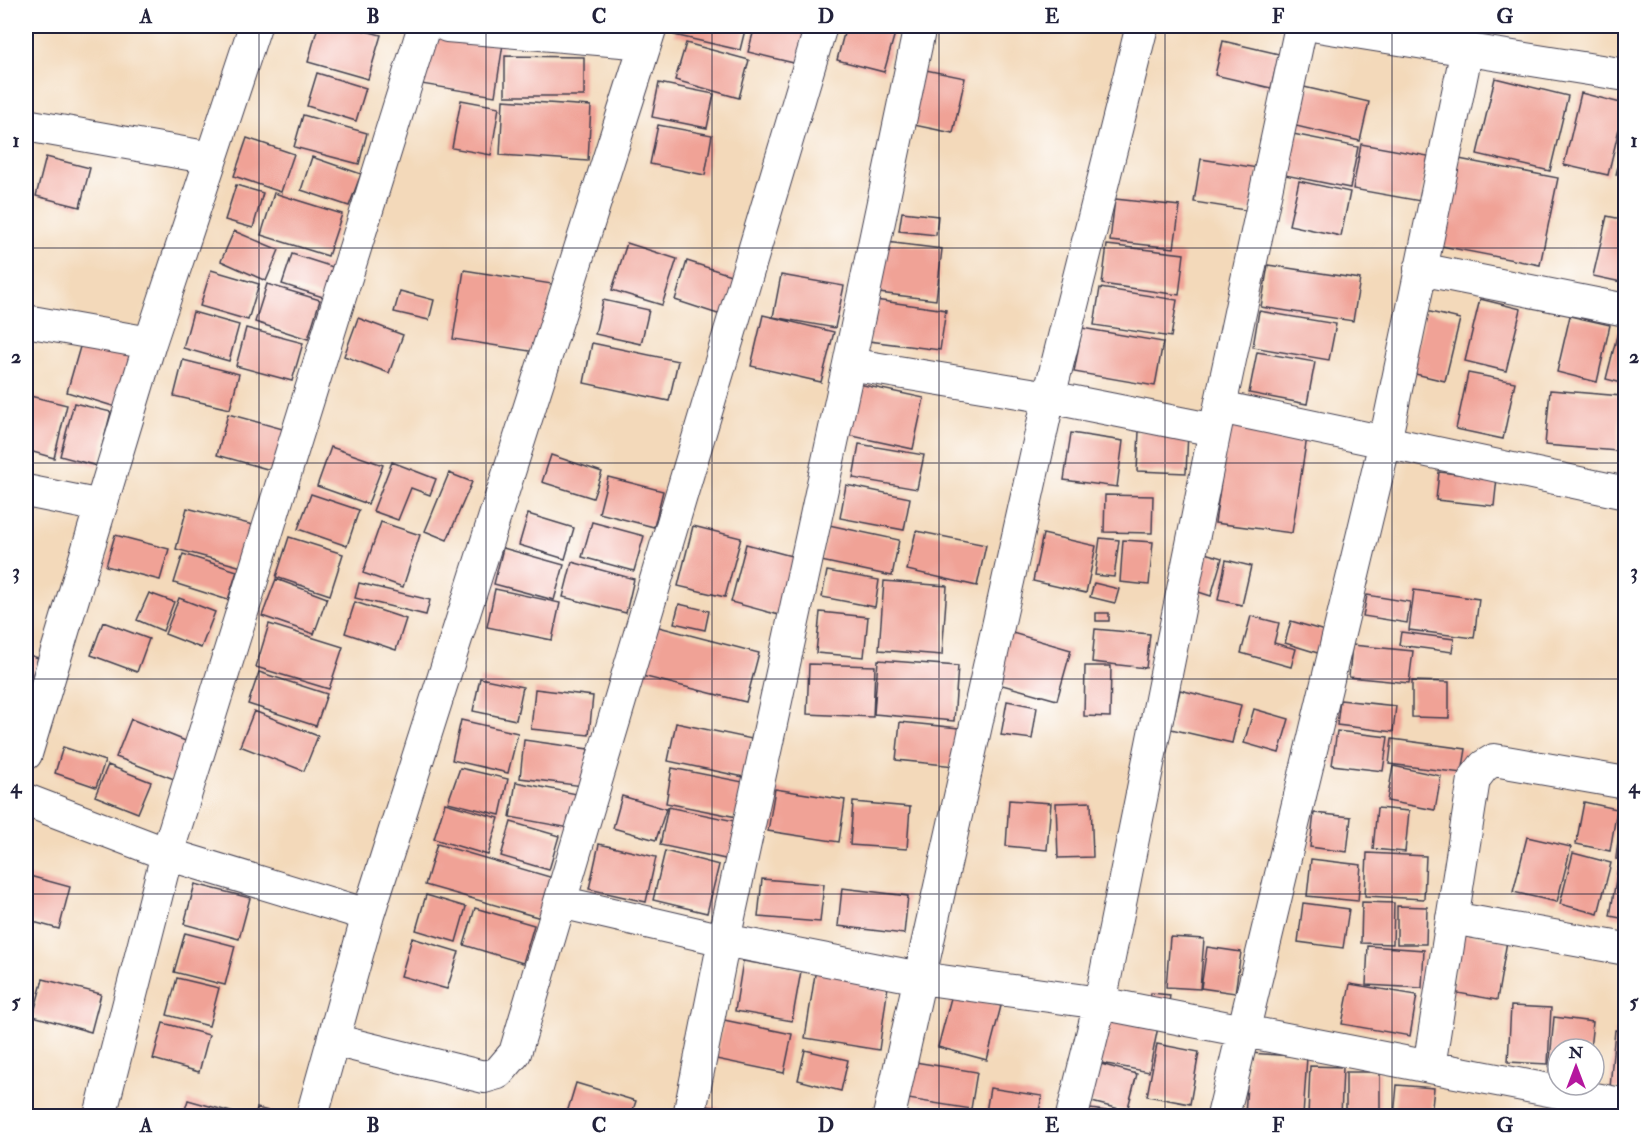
<svg xmlns="http://www.w3.org/2000/svg" width="1651" height="1142" viewBox="0 0 1651 1142" font-family="'IM FELL Double Pica',serif">
  <style>
    .building { fill: #f0a296 }
    .lines { fill: none; stroke-linecap: round; stroke-linejoin: round }
    .street-casing { stroke: #413d4e; stroke-width: 34 }
    .street { stroke: #fff; stroke-width: 32 }
    .grid { fill: none; stroke: #22223b; stroke-width: 1.5; stroke-opacity: 0.55 }
    .neatline { fill: none; stroke: #22223b; stroke-width: 2 }
    .grid-label { font-size: 20px; text-anchor: middle; font-weight: bold; fill: #22223b }
  </style>
  <rect width="100%" height="100%" fill="#fff"/>
  <filter id="ink" filterUnits="userSpaceOnUse"><feTurbulence type="fractalNoise" baseFrequency=".0167" numOctaves="2"/><feDisplacementMap in="SourceGraphic" scale="12" xChannelSelector="R" yChannelSelector="G"/><feConvolveMatrix kernelMatrix="1 2 1 2 8 2 1 2 1" color-interpolation-filters="sRGB"/></filter>
  <filter id="wash" filterUnits="userSpaceOnUse"><feTurbulence type="fractalNoise" baseFrequency=".008" numOctaves="4" result="noise"/><feDisplacementMap in="SourceGraphic" scale="24" xChannelSelector="R" yChannelSelector="G"/><feGaussianBlur stdDeviation="1.35" result="paint"/><feColorMatrix in="noise" values="0 0 0 0 0 0 0 0 0 0 0 0 0 0 0 0 0 1.4 0 .05"/><feComposite in="paint" operator="in"/></filter>
  <g filter="url(#wash)">
    <rect width="100%" height="100%" fill="#f3d9ba"/>
    <g id="blocks">
      <path class="building" d="M318 26H347L381 35 368 79 308 62Z
        M677 26H746L740 50 674 35Z
        M755 26H808L798 64 748 52Z
        M846 26H897L884 72 837 60Z
        M429 33 503 44 495 96 421 84Z
        M1223 41 1279 54 1271 88 1215 75Z
        M686 43 749 60 739 98 675 80Z
        M505 56 584 57V96H505Z
        M921 69 965 78 953 133 909 124Z
        M317 73 366 88 356 121 307 106Z
        M1495 78 1568 96 1550 171 1477 154Z
        M659 83 714 94 707 128 652 117Z
        M1304 87 1369 102 1360 141 1296 126Z
        M1581 93 1625 104 1608 175 1564 165Z
        M461 100 499 107 491 155 452 148Z
        M503 100 591 106 588 161 500 155Z
        M303 115 367 133 359 164 294 147Z
        M658 125 712 135 705 175 650 164Z
        M1293 134 1358 147 1350 188 1285 175Z
        M247 138 294 154 281 192 234 176Z
        M1625 139H1626V177L1616 175Z
        M1361 144 1428 156 1420 201 1353 189Z
        M46 157 90 168 80 207 36 196Z
        M312 157 361 174 349 206 301 190Z
        M1201 159 1258 168 1251 211 1194 202Z
        M1459 159 1558 178 1540 265 1441 246Z
        M1299 181 1350 192 1341 236 1289 225Z
        M236 185 263 193 253 228 225 220Z
        M274 193 342 214 328 256 261 235Z
        M1115 199 1180 206 1174 248 1110 241Z
        M902 212 938 216 936 235 899 231Z
        M1607 216 1626 220V283L1593 276Z
        M234 231 279 250 266 281 221 261Z
        M886 242 942 249 936 300 879 293Z
        M627 243 677 259 662 305 612 290Z
        M1107 245 1184 254 1179 295 1102 284Z
        M292 254 336 268 326 298 282 284Z
        M687 261 737 277 724 316 675 300Z
        M1268 265 1360 279 1353 321 1261 307Z
        M211 270 259 284 248 320 200 306Z
        M464 270 552 284 542 353 453 339Z
        M781 275 844 286 835 328 773 317Z
        M267 284 320 300 308 339 255 322Z
        M1100 288 1177 300 1171 337 1094 325Z
        M400 291 434 300 429 320 394 312Z
        M1480 299 1521 309 1506 371 1465 361Z
        M603 300 649 310 641 344 595 334Z
        M875 300 946 310 940 350 869 341Z
        M1259 311 1336 324 1329 360 1253 347Z
        M1426 311 1460 319 1445 381 1411 373Z
        M193 312 239 325 229 361 183 348Z
        M763 315 834 332 821 382 751 366Z
        M1570 316 1610 325 1597 382 1557 372Z
        M358 318 403 335 389 373 344 356Z
        M1621 320 1626 322V384L1606 379Z
        M246 328 303 343 292 381 236 366Z
        M1082 328 1163 342 1155 386 1074 372Z
        M82 340 132 355 116 407 67 392Z
        M592 343 678 361 669 401 584 383Z
        M1257 352 1315 362 1307 404 1249 393Z
        M183 360 239 374 230 409 174 396Z
        M1468 373 1515 382 1503 439 1456 429Z
        M854 383 924 398 913 449 843 434Z
        M1550 390 1622 396 1617 451 1545 445Z
        M26 395 67 405 54 458 26 450Z
        M74 403 111 412 97 466 60 456Z
        M228 414 290 431 278 472 217 455Z
        M1229 425 1307 437 1292 533 1215 523Z
        M1139 431 1188 433 1186 473 1137 471Z
        M1071 433 1123 441 1117 487 1064 480Z
        M859 444 924 455 917 489 853 478Z
        M331 447 383 465 368 504 317 486Z
        M551 455 602 472 593 498 542 482Z
        M392 462 436 479 430 495 411 488 398 520 373 511Z
        M1439 472 1497 478 1494 506 1436 500Z
        M449 473 472 482 447 540 425 531Z
        M608 477 663 491 654 527 599 513Z
        M846 485 910 498 904 530 840 518Z
        M311 494 359 510 347 546 298 529Z
        M1105 495 1153 496 1152 533 1104 532Z
        M187 508 253 525 242 567 176 549Z
        M528 514 574 528 565 559 519 545Z
        M381 522 420 535 403 587 363 573Z
        M592 522 644 536 634 571 582 557Z
        M829 525 899 540 892 576 821 561Z
        M693 526 741 538 725 597 678 586Z
        M916 531 986 545 977 586 907 570Z
        M1043 534 1096 546 1086 593 1033 581Z
        M115 535 169 549 160 580 106 566Z
        M289 537 343 554 330 595 276 577Z
        M1100 538 1119 540 1114 577 1095 575Z
        M1123 540 1153 542 1149 585 1120 582Z
        M746 544 795 557 779 615 731 602Z
        M503 548 564 565 554 600 494 584Z
        M1198 551 1222 558 1211 596 1186 588Z
        M183 554 237 571 228 600 174 583Z
        M1226 560 1251 566 1242 605 1218 600Z
        M572 562 634 579 626 613 563 597Z
        M827 571 879 580 875 607 822 597Z
        M276 579 327 598 314 634 262 616Z
        M884 581 947 586 942 655 879 650Z
        M359 583 430 600 426 615 355 598Z
        M1094 583 1119 589 1115 603 1090 597Z
        M495 589 560 603 552 640 487 627Z
        M1414 590 1479 599 1474 638 1409 630Z
        M149 593 174 602 163 631 137 620Z
        M1367 595 1410 602 1407 623 1363 616Z
        M179 598 215 612 201 648 165 634Z
        M355 602 406 619 396 650 345 633Z
        M679 604 709 611 705 630 674 623Z
        M820 612 868 617 864 657 816 653Z
        M1096 613H1109V621H1096Z
        M1251 616 1279 623 1274 643 1296 649 1291 667 1241 653Z
        M1291 621 1328 632 1321 654 1285 643Z
        M103 622 149 639 137 672 91 655Z
        M269 624 343 647 329 689 256 667Z
        M655 626 759 653 746 702 642 676Z
        M1095 629 1150 634 1146 668 1092 662Z
        M1009 632 1071 650 1057 700 995 683Z
        M1401 632 1454 639 1452 652 1399 645Z
        M1352 645 1413 651 1409 683 1349 677Z
        M26 654 38 658 26 696Z
        M878 660 958 666 954 721 874 714Z
        M809 664 875 666 873 717 807 714Z
        M1085 666H1111L1110 717 1084 716Z
        M259 672 327 694 316 726 248 704Z
        M480 678 523 687 516 720 473 711Z
        M1412 681 1449 682V718L1412 717Z
        M535 689 593 696 589 735 531 729Z
        M1180 690 1241 705 1232 743 1171 729Z
        M1340 700 1396 706 1393 732 1337 725Z
        M1007 701 1037 707 1032 739 1001 735Z
        M1254 709 1289 719 1279 753 1244 743Z
        M254 711 318 736 304 771 240 746Z
        M131 719 188 742 174 779 116 757Z
        M461 720 518 733 508 773 452 760Z
        M900 722 959 728 955 766 896 760Z
        M676 723 752 739 744 777 668 761Z
        M1337 731 1388 737 1383 771 1332 765Z
        M1392 739 1466 749 1462 773 1389 764Z
        M524 740 588 749 583 786 520 778Z
        M63 747 105 761 96 787 55 773Z
        M108 765 151 782 138 813 95 796Z
        M1393 766 1441 776 1435 810 1387 801Z
        M460 768 508 779 500 815 448 802Z
        M672 768 743 782 737 817 666 803Z
        M516 782 582 795 575 829 510 817Z
        M775 789 845 800 839 842 768 831Z
        M622 796 666 809 656 840 613 828Z
        M1009 800 1051 803 1047 850 1006 846Z
        M853 802 910 807 907 849 850 845Z
        M1091 802 1093 857 1058 858 1056 803Z
        M1584 802 1617 809 1610 851 1576 844Z
        M445 803 499 818 488 855 434 839Z
        M1622 804 1626 805V860L1616 859Z
        M668 807 739 822 730 860 660 845Z
        M1377 808 1409 811 1405 852 1373 849Z
        M1314 813 1351 817 1347 852 1310 847Z
        M511 822 559 836 549 870 501 856Z
        M1527 837 1571 847 1557 902 1513 892Z
        M437 844 560 880 548 920 425 885Z
        M599 844 656 857 646 902 589 889Z
        M665 851 719 865 707 913 653 900Z
        M1367 853 1426 856 1424 899 1365 896Z
        M1573 853 1611 863 1598 914 1560 904Z
        M1311 859 1361 865 1358 901 1307 896Z
        M1618 868 1626 870V919L1610 916Z
        M26 875 70 887 59 929 26 920Z
        M762 879 824 884 820 922 758 917Z
        M195 884 250 898 239 939 184 924Z
        M842 888 908 896 904 934 838 926Z
        M426 895 466 907 456 942 416 930Z
        M1362 902 1394 903 1393 944 1361 943Z
        M1303 903 1349 909 1343 948 1298 942Z
        M1397 906 1427 907 1426 944H1397Z
        M475 908 534 925 523 963 464 945Z
        M185 933 235 946 225 985 174 972Z
        M1462 934 1507 941 1497 1000 1452 992Z
        M1170 937 1204 939 1200 989 1166 987Z
        M412 938 459 952 447 989 401 976Z
        M1368 946 1424 950 1422 988 1366 985Z
        M1207 947 1241 952 1235 993 1201 988Z
        M743 961 801 971 792 1021 735 1011Z
        M816 968 889 979 879 1050 805 1038Z
        M177 978 219 988 209 1026 167 1015Z
        M43 979 101 994 91 1032 33 1016Z
        M1350 984 1417 995 1410 1036 1342 1024Z
        M1151 993 1170 995 1168 1011 1149 1009Z
        M952 994 1001 1006 987 1060 938 1047Z
        M1511 1006 1551 1008 1548 1064 1508 1062Z
        M1104 1017 1158 1027 1149 1072 1096 1062Z
        M1554 1017 1593 1022 1590 1049H1558V1072L1549 1071Z
        M724 1020 792 1034 784 1073 716 1059Z
        M163 1023 209 1035 199 1072 153 1059Z
        M1615 1030 1626 1031V1090L1610 1088Z
        M1157 1044 1199 1052 1190 1104 1147 1096Z
        M805 1050 848 1060 841 1091 798 1080Z
        M1249 1053 1307 1057 1303 1116H1245Z
        M1090 1061 1137 1074 1127 1111 1080 1099Z
        M915 1062 977 1072 971 1109 908 1099Z
        M1310 1066 1343 1067 1341 1116H1308Z
        M1346 1072H1380V1116H1346Z
        M576 1083 636 1101 631 1116H566Z
        M1397 1085 1434 1088 1431 1116H1394Z
        M990 1088 1042 1096 1038 1116H1020L986 1112Z
        M188 1100 245 1116H183Z
        M706 1106 762 1115V1116H704Z
        M257 1108 287 1116H255Z
        M1081 1108 1132 1114V1116H1080Z"/>
    </g>
  </g>
  <g filter="url(#ink)">
    <use href="#blocks" fill-opacity="0" stroke="#413d4e" stroke-width="1.5"/>
    <g class="lines">
      <g class="street-casing">
        <path id="street" d="M447 26 645 43
          M1318 26 1626 75
          M26 125 211 158
          M1420 269 1626 310
          M26 321 150 343
          M849 364 1049 397 1215 430
          M1220 407 1626 493
          M26 491 101 506
          M26 754 150 343 255 26
          M26 800 167 854 368 915
          M560 902 724 940 920 978 1100 1003 1626 1105
          M1452 918 1626 949
          M333 1040 484 1077 498 1073 515 1053 821 26
          M1429 1067 1474 779 1484 766 1494 760 1626 783
          M100 1116 167 854 424 26
          M312 1116 368 915 651 26
          M689 1116 724 940 849 364 920 26
          M889 1116 1049 397 1142 26
          M1072 1116 1100 1003 1215 430 1301 26
          M1223 1116 1385 442 1467 49"/>
      </g>
      <use href="#street" class="street"/>
    </g>
  </g>
  <path class="grid" d="M259 26V1116M486 26V1116M712 26V1116M939 26V1116M1165 26V1116M1392 26V1116M26 248H1626M26 463H1626M26 679H1626M26 894H1626"/>
  <rect width="1651" height="1142" fill="none" stroke="#fff" stroke-width="66"/>
  <g transform="translate(1576 1067)"><circle r="28" fill="#ffffff" stroke="#a7a7b1" stroke-width="1.5"/>
  <path d="M0-4.5L10 22L0 15L-10 22Z" fill="#b5179e"/>
  <text y="-9" font-size="16" font-weight="bold" text-anchor="middle" fill="#22223b">N</text>
  </g>
  <rect x="33" y="33" width="1585" height="1076" class="neatline"/>
  <g class="grid-label">
    <text x="146" y="23">A</text>
    <text x="373" y="23">B</text>
    <text x="599" y="23">C</text>
    <text x="826" y="23">D</text>
    <text x="1052" y="23">E</text>
    <text x="1278" y="23">F</text>
    <text x="1505" y="23">G</text>
    <text x="16" y="147">1</text>
    <text x="1634" y="147">1</text>
    <text x="16" y="363">2</text>
    <text x="1634" y="363">2</text>
    <text x="16" y="578">3</text>
    <text x="1634" y="578">3</text>
    <text x="16" y="793">4</text>
    <text x="1634" y="793">4</text>
    <text x="16" y="1008">5</text>
    <text x="1634" y="1008">5</text>
    <text x="146" y="1132">A</text>
    <text x="373" y="1132">B</text>
    <text x="599" y="1132">C</text>
    <text x="826" y="1132">D</text>
    <text x="1052" y="1132">E</text>
    <text x="1278" y="1132">F</text>
    <text x="1505" y="1132">G</text>
  </g>
</svg>
